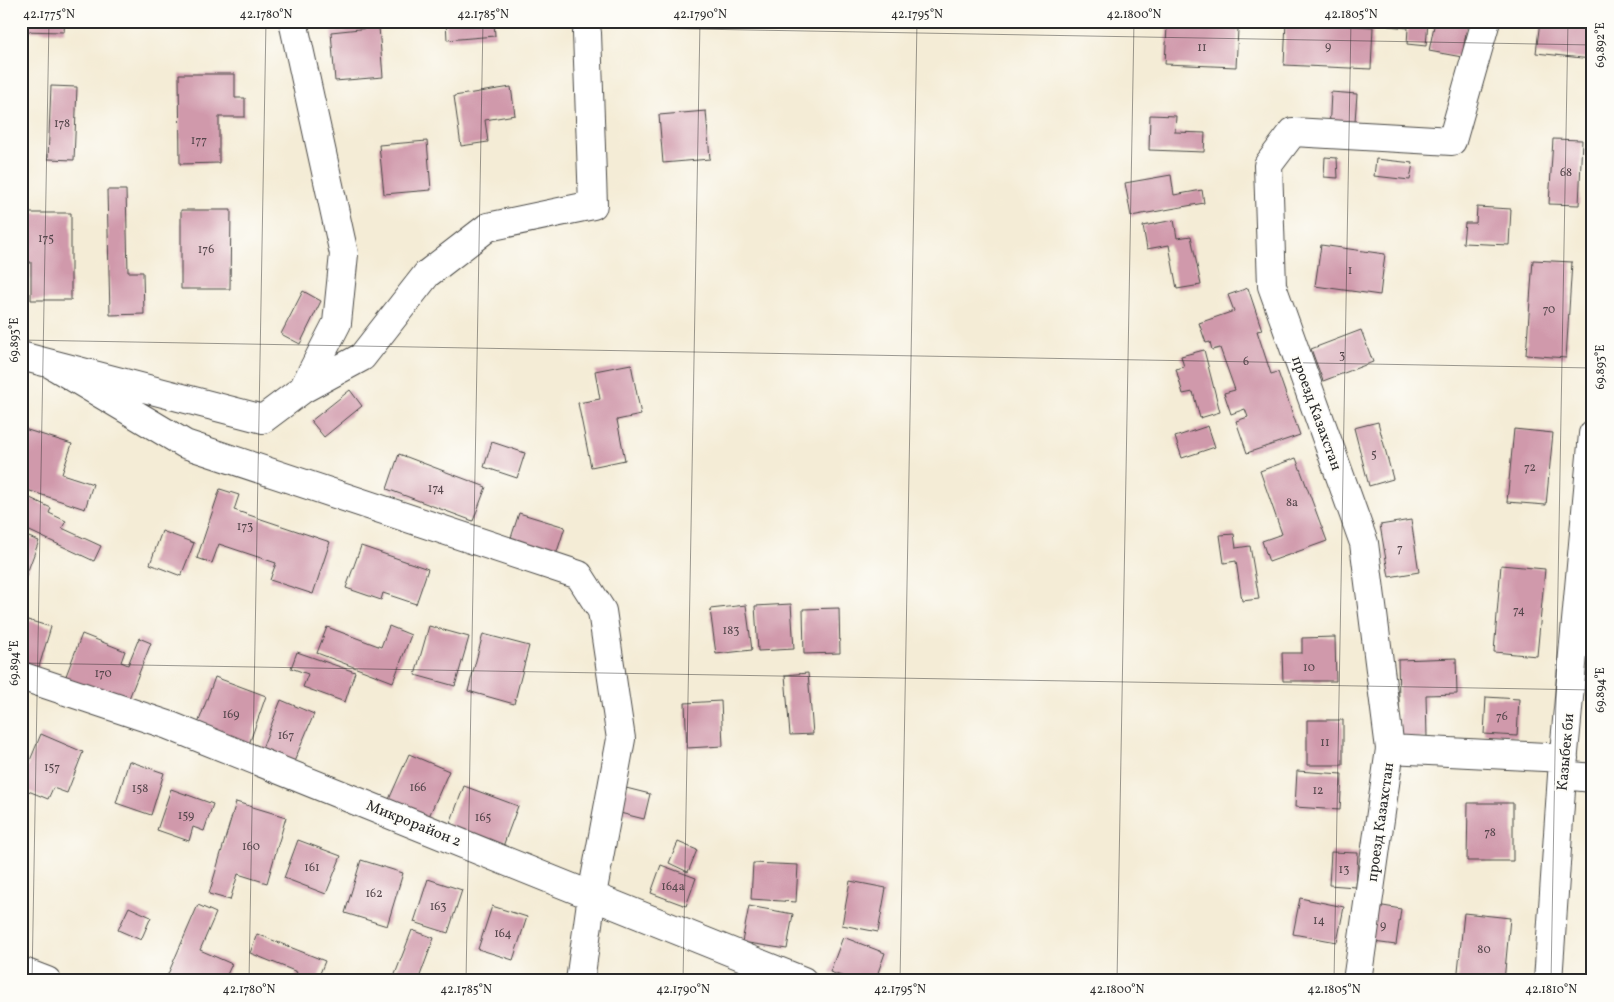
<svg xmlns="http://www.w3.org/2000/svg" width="1614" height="1002" viewBox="0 0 1614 1002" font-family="Vollkorn,serif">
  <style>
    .building { fill: #d099ab }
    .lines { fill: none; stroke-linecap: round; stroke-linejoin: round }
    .minor-casing { stroke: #494845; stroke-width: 30 }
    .minor { stroke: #fff; stroke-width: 28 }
    .ticks { fill: none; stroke: #2b2b2b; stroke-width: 1; stroke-opacity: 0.45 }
    .labels { text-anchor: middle; stroke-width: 4.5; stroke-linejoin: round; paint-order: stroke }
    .number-label { font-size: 12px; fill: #54464b }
    .street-label { font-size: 15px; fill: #2b2b2b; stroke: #fdfcf7 }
    .neatline { fill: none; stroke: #2b2b2b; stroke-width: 2 }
    .ticks-label { font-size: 12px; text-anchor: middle; fill: #2b2b2b }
  </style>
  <rect width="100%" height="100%" fill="#fdfcf7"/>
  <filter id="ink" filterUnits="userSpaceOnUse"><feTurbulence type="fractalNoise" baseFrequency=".02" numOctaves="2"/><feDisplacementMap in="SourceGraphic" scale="10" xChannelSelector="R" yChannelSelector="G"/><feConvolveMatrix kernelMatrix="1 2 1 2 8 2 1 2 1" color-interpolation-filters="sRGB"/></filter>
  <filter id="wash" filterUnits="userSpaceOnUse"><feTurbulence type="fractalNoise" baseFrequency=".0096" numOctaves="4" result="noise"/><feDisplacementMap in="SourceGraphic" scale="20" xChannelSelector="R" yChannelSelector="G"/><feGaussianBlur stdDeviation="1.12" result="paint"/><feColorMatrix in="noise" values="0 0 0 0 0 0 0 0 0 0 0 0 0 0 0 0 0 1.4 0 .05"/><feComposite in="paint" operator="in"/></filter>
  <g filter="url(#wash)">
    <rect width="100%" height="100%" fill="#f4ecd6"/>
    <g id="blocks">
      <path class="building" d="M21 21H65L64 32 21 31Z
        M181 21H229V25L181 24Z
        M446 21H494L495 36 447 40Z
        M1286 21H1318V24L1373 27 1371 69 1284 65Z
        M1389 21H1428L1426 46 1407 44 1408 28 1388 26Z
        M1435 21H1468L1462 57 1429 51Z
        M1540 21 1593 27 1591 59 1536 53Z
        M1167 26 1238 29 1236 67 1165 64Z
        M379 27 383 77 335 81 331 32Z
        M179 74H235V98H245V117H219V163L180 164Z
        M51 86 77 87 74 160 48 159Z
        M511 87 515 115 485 120 488 142 461 146 454 96Z
        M1331 92 1357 94 1354 135 1329 133Z
        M706 111 710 159 663 163 659 115Z
        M1150 115 1176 116 1175 132 1205 133 1204 152 1149 150Z
        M1553 139 1582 140 1579 205 1549 204Z
        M427 141 431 190 384 194 379 145Z
        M1325 157 1337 158 1338 178 1324 177Z
        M1376 159 1413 163 1410 180 1374 176Z
        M1171 175 1174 195 1202 190 1204 203 1131 216 1125 183Z
        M107 190H126L128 272H143L144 314 110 315Z
        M1477 207 1511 209 1509 245 1463 243 1465 223H1476Z
        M181 210H231L230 289H181Z
        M21 213H71V300H31V262H21Z
        M1174 220 1177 238 1191 236 1201 285 1177 289 1169 245 1147 249 1143 226Z
        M1321 245 1385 254 1380 295 1315 286Z
        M1533 260 1572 262 1566 358 1526 355Z
        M1248 288 1262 330 1257 331 1271 374 1278 372 1300 435 1247 453 1236 421 1248 417 1245 409 1231 414 1224 393 1235 390 1220 348 1212 350 1210 342 1206 343 1199 323 1234 311 1228 295Z
        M303 291 321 301 300 344 281 334Z
        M1361 330 1373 362 1323 381 1311 349Z
        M1204 350 1220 412 1200 418 1193 392 1183 394 1176 369 1184 367 1181 356Z
        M631 364 641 415 617 420 625 460 591 467 578 403 600 399 595 371Z
        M350 390 362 406 324 437 311 421Z
        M1378 422 1393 479 1369 486 1354 428Z
        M1208 426 1215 447 1182 458 1175 437Z
        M21 428 72 444 62 474 93 484 85 509 21 488Z
        M1514 429 1553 433 1546 505 1507 502Z
        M492 442 525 453 517 478 484 467Z
        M399 454 486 487 473 521 387 489Z
        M1296 458 1327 541 1269 562 1262 541 1282 534 1260 471Z
        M220 489 239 495 234 510 330 542 313 594 270 580 276 563 219 544 212 563 197 558Z
        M26 496 51 508 49 513 66 521 62 528 101 546 94 561 21 527V506Z
        M519 513 565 527 555 558 509 544Z
        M1411 520 1419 572 1389 577 1380 525Z
        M162 531 194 543 181 576 150 564Z
        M21 534 39 541 24 581 21 580Z
        M1234 534 1236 548 1250 546 1259 599 1242 601 1236 561 1224 563 1220 535Z
        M361 546 428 569 416 604 383 593 381 600 346 588Z
        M1501 565 1545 569 1537 656 1494 652Z
        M791 604 794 649 758 651 755 606Z
        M746 605 752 650 716 654 710 609Z
        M839 608 840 653 804 654 803 609Z
        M21 618 51 627 37 673 21 668Z
        M389 626 411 635 393 682 317 653 327 627 381 647Z
        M429 626 469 637 455 686 415 675Z
        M82 634 125 651 121 662 128 665 139 638 151 643 126 706 64 681Z
        M483 634 529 646 514 704 468 691Z
        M1335 637 1336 681H1283L1282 653H1302V638Z
        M297 652 355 672 345 702 303 687 308 674 291 668Z
        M1456 658 1457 694 1426 695 1427 738 1400 739 1398 660Z
        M808 673 813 734 790 735 785 675Z
        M215 677 266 696 247 750 195 732Z
        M1486 697 1519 699 1517 736 1484 734Z
        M281 700 314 714 291 769 259 756Z
        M721 701 723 746 687 748 685 703Z
        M1307 720H1343V765H1307Z
        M41 734 83 752 67 793 53 788 48 799 21 788V782Z
        M409 754 449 771 427 821 387 804Z
        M129 761 164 773 151 815 116 803Z
        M1297 771 1342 774 1340 810 1295 807Z
        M464 786 518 806 502 849 448 829Z
        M626 788 650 794 644 819 620 813Z
        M171 789 213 804 204 831 193 827 189 841 157 830Z
        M236 802 286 817 267 883 238 874 230 900 209 894Z
        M1468 803H1513V861H1467Z
        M298 840 341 856 326 894 284 878Z
        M678 842 697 850 688 872 669 863Z
        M1331 852 1358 853 1356 887 1329 885Z
        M361 860 403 873 387 926 345 913Z
        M753 863 798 865 796 902 751 899Z
        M661 865 696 878 686 906 651 893Z
        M428 879 462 890 448 933 414 922Z
        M850 881 886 888 878 932 842 925Z
        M1300 898 1344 907 1337 942 1293 934Z
        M1371 904 1401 909 1396 945 1366 941Z
        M198 905 216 913 200 950 232 964 224 981H165Z
        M492 906 527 917 513 960 478 949Z
        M749 906 793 914 787 949 742 942Z
        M129 907 151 917 141 940 118 930Z
        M1464 913 1510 918 1504 981H1457Z
        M412 930 434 938 418 981H403L394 977Z
        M257 934 325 961 317 981H293L297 972 250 953Z
        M843 937 885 953 875 981H856L830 972Z"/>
    </g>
  </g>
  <g filter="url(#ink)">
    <use href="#blocks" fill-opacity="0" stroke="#494845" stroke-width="1"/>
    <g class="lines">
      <g class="minor-casing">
        <path id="minor" d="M21 356 263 419 303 389 337 323 344 254 293 21
          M51 364 185 444 579 575 602 611 621 739 592 895 580 981
          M303 389 362 357 427 274 488 227 593 205 587 33
          M21 676 168 725 803 981
          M1390 749 1564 758
          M1562 775 1593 778
          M21 971 47 981
          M1357 981 1390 749 1364 543 1272 286 1268 165 1293 132 1452 141 1486 21
          M1548 981 1562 775 1593 434"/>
      </g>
      <use href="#minor" class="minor"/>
    </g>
  </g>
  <path class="ticks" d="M244 21 1593 45M21 340 1593 368M21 663 1593 690M32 981 49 21M249 981 266 21M466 981 483 21M683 981 700 21M900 981 917 21M1117 981 1134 21M1334 981 1351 21M1551 981 1568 21"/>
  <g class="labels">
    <g class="number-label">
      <text x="1328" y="50">9</text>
      <text x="1202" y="51">11</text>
      <text x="62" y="127">178</text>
      <text x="199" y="144">177</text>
      <text x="1566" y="176">68</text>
      <text x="46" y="242">175</text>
      <text x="206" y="253">176</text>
      <text x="1350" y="274">1</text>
      <text x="1549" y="313">70</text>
      <text x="1342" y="359">3</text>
      <text x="1246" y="365">6</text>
      <text x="1374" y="458">5</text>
      <text x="1530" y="471">72</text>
      <text x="436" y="492">174</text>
      <text x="1292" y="506">8а</text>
      <text x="245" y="530">173</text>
      <text x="1400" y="552">7</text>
      <text x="1519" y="614">74</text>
      <text x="731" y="634">183</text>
      <text x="1309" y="671">10</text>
      <text x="103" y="677">170</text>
      <text x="231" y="718">169</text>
      <text x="1502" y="720">76</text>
      <text x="286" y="739">167</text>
      <text x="1325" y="746">11</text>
      <text x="52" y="771">157</text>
      <text x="418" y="791">166</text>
      <text x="140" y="792">158</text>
      <text x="1318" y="794">12</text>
      <text x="186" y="819">159</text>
      <text x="483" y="821">165</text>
      <text x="1490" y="836">78</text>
      <text x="251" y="850">160</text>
      <text x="312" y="871">161</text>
      <text x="1344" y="873">13</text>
      <text x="673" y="890">164а</text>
      <text x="374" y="897">162</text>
      <text x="438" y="910">163</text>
      <text x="1319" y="924">14</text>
      <text x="1383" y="929">9</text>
      <text x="503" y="937">164</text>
      <text x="1484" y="953">80</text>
    </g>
    <g class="street-label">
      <text transform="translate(1317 413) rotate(70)" y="5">проезд Казахстан</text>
      <text transform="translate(1565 752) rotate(-85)" y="5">Казыбек би</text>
      <text transform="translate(1380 822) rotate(-82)" y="5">проезд Казахстан</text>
      <text transform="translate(414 823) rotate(22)" y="5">Микрорайон 2</text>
    </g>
  </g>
  <rect width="1614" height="1002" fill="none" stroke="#fdfcf7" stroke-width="55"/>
  <rect x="28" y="28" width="1558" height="946" class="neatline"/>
  <g class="ticks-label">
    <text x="49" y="18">42.1775°N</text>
    <text x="266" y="18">42.1780°N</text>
    <text x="483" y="18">42.1785°N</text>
    <text x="700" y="18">42.1790°N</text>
    <text x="917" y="18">42.1795°N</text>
    <text x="1134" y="18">42.1800°N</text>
    <text x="1351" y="18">42.1805°N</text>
    <text transform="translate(1600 45) rotate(-90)" y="4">69.892°E</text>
    <text transform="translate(14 340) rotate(-90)" y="4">69.893°E</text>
    <text transform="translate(1600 367) rotate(-90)" y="4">69.893°E</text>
    <text transform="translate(14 663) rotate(-90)" y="4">69.894°E</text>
    <text transform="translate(1600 690) rotate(-90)" y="4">69.894°E</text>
    <text x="249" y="993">42.1780°N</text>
    <text x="466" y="993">42.1785°N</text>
    <text x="683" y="993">42.1790°N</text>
    <text x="900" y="993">42.1795°N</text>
    <text x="1117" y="993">42.1800°N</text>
    <text x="1334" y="993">42.1805°N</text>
    <text x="1551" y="993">42.1810°N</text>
  </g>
</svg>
